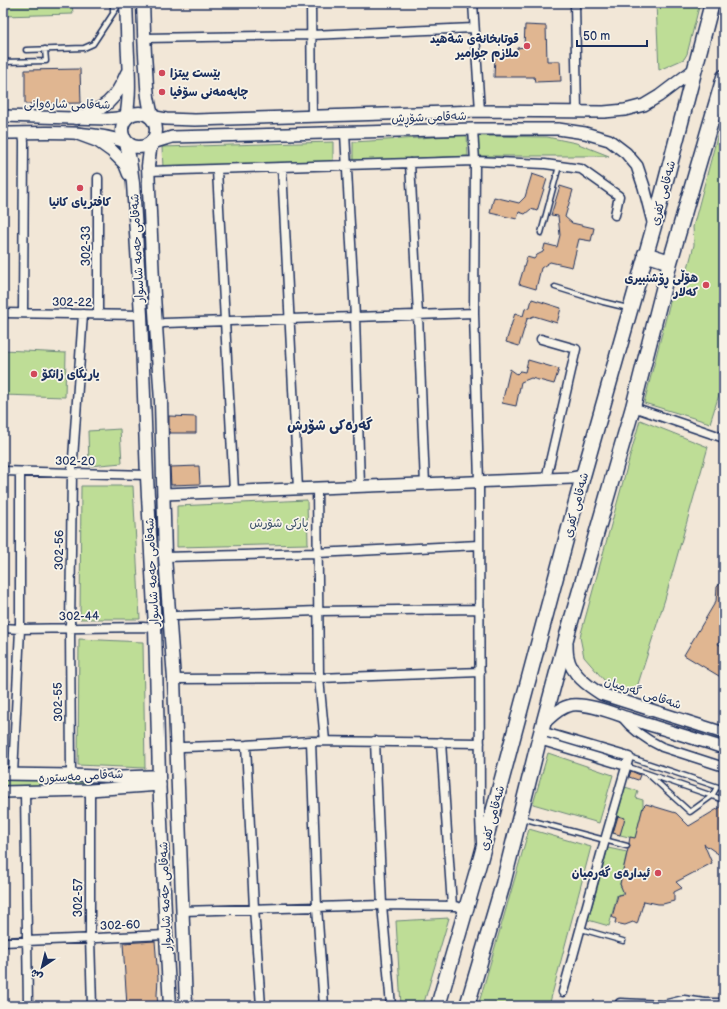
<svg xmlns="http://www.w3.org/2000/svg" width="727" height="1009" viewBox="0 0 727 1009" font-family="'Balsamiq Sans','Playpen Sans Arabic',sans-serif">
  <style>
    .green { fill: #bedd96; stroke: #6c867a }
    .building { fill: #e0b691; stroke: #1b2f5e }
    .lines { fill: none; stroke-linecap: round; stroke-linejoin: round }
    .lane-casing { stroke: #1b2f5e; stroke-width: 7 }
    .street-casing { stroke: #1b2f5e; stroke-width: 11 }
    .secondary-casing { stroke: #1b2f5e; stroke-width: 14 }
    .primary-casing { stroke: #1b2f5e; stroke-width: 15 }
    .highway-casing { stroke: #1b2f5e; stroke-width: 17 }
    .lane { stroke: #f7f3e8; stroke-width: 4 }
    .street { stroke: #f7f3e8; stroke-width: 8 }
    .secondary { stroke: #f7f3e8; stroke-width: 11 }
    .primary { stroke: #f7f3e8; stroke-width: 12 }
    .highway { stroke: #f7f3e8; stroke-width: 14 }
    .poi-dot { fill: #d1495b; stroke: #f7f3e8; stroke-width: 1.5 }
    .labels { text-anchor: middle; stroke-width: 3.5; stroke-linejoin: round; paint-order: stroke }
    .poi-label { font-size: 12px; font-weight: bold; fill: #1b2f5e; stroke: #f7f3e8; text-anchor: end }
    .street-label { font-size: 12px; fill: #1b2f5e; stroke: #f7f3e8 }
    .park-label { font-size: 12px; fill: #3c5269; stroke: #f7f3e8 }
    .quarter-label { font-size: 14px; font-weight: bold; fill: #1b2f5e; stroke: #f7f3e8 }
  </style>
  <rect width="100%" height="100%" fill="#f2e7d7"/>
  <filter id="ink" filterUnits="userSpaceOnUse"><feTurbulence type="fractalNoise" baseFrequency=".025" numOctaves="2"/><feDisplacementMap in="SourceGraphic" scale="8" xChannelSelector="R" yChannelSelector="G"/><feConvolveMatrix kernelMatrix="1 2 1 2 8 2 1 2 1" color-interpolation-filters="sRGB"/></filter>
  <g filter="url(#ink)">
    <path class="green" d="M3 3H72L73 14 3 16Z
      M656 3H700L687 54 684 59 659 70Z
      M724 111V379L710 423 644 403 670 302 683 287 694 245 693 227Z
      M467 135 468 156 353 161V142Z
      M478 136 547 137 576 143 609 156H479Z
      M333 142V162L163 168 162 147Z
      M3 350 66 353 65 397 3 395Z
      M640 420 708 447 665 599 638 684 633 695 604 680 584 657 580 637Z
      M120 429 122 463 89 466 88 431Z
      M81 486H133L140 619H80Z
      M307 500 308 544 177 547V506Z
      M79 639 143 642 145 768 78 765Z
      M548 753 613 775 599 823 533 804Z
      M3 780H87L88 784 3 787Z
      M625 787 638 791 636 798 643 800V807L638 828 644 829 637 839 612 833Z
      M529 829 591 847 549 1006H478Z
      M608 848 627 852 620 884 621 887 623 888 622 894 617 895 609 926 588 920Z
      M449 918 423 1006H401L396 921Z"/>
    <path class="building" d="M525 25 546 26 547 61H560L561 81 535 82 534 77H494L495 56 517 55V48L524 47Z
      M80 69 81 103 25 104V70Z
      M532 174 547 179 537 211 531 209 525 214 519 212 517 219 490 213 494 197 519 203 525 197Z
      M560 186 573 190 565 217 572 223 594 228 591 241 579 239 572 267 550 262 541 268 536 289 519 284 527 257 534 259 537 255 543 252 545 244 557 247 560 235 558 216 551 215Z
      M532 299 561 308 557 323 534 316 527 319 519 346 506 342 515 313 523 316 525 309 530 307Z
      M528 360 559 369 554 384 531 378 521 382 516 406 502 403 510 369 517 374 520 371 525 372Z
      M169 416 196 417V433H169Z
      M199 466 200 484 171 485 170 467Z
      M724 579V635L718 644 724 647V679L684 655 716 601 717 587Z
      M631 771 640 775 638 780 629 777Z
      M646 804 676 813 689 826 724 805V858L704 844 712 863 676 882 682 888 674 892V901L663 904H658L644 901 637 924 633 922 625 925 615 923 616 919 612 917 618 895 624 894 620 884 628 849 630 847 629 843 630 837 635 838 643 807Z
      M618 816 625 818 620 835 613 833Z
      M155 941 158 978 157 995 158 1006H127L123 943Z"/>
    <g class="lines">
      <g class="lane-casing">
        <path id="lane" d="M113 3V12
          M26 50 84 48 93 44 120 3
          M3 62 46 61 45 49
          M541 233 559 166
          M555 287 603 302 628 308
          M629 757 724 789
          M626 766 724 800
          M648 774 690 812 712 796 717 787
          M522 818 627 846
          M581 929 623 941"/>
      </g>
      <g class="street-casing">
        <path id="street" d="M311 3 312 116
          M473 3 480 111
          M575 3 577 112
          M145 38 311 35 474 28
          M473 129 475 161 474 313 479 482 480 816 481 842
          M23 133 24 142 23 313
          M345 133 355 317 360 486
          M410 163 418 315 425 484
          M282 168 298 489
          M217 170 234 491
          M149 171 475 161 545 164 581 169 619 196 615 215
          M98 178V314
          M3 313 141 315
          M157 325 164 323 355 317 474 313
          M541 339 576 349 546 479
          M633 407 724 438
          M3 471 147 475
          M317 488 319 678 325 741
          M165 557 317 553 479 545
          M169 618 176 616 318 611 480 609
          M3 628 20 629 143 627 155 628
          M174 679 319 678 480 672
          M621 716C632 730 645 739 662 747L724 767
          M541 731 629 757 605 840 563 992
          M539 740 626 766
          M311 741 317 907 324 1006
          M375 741 382 905 391 1006
          M441 742 452 906
          M246 745 254 908 261 1006
          M176 748 183 747 246 745 311 741 480 743
          M13 774 20 629V472
          M71 775 70 628 72 473 83 314
          M90 790V938L92 1006
          M25 792 28 1006
          M182 911 382 905 455 906 466 909
          M3 942 166 935
          M619 1006 620 1003 663 1005 684 1000 705 1003H724"/>
      </g>
      <g class="secondary-casing">
        <path id="secondary" d="M3 116 107 119 117 118 130 115
          M150 116 166 119 195 120 480 111 604 112 625 110 644 105 659 96 696 68
          M3 133C43 133 91 129 128 143
          M149 144 172 137 473 129H558L585 133 609 140 626 153 637 166 644 187 654 226
          M164 494 572 478 583 476
          M567 644C567 648 567 653 568 657 571 674 588 686 601 694L724 733
          M544 723C552 716 560 707 572 705 588 703 615 714 631 719 662 729 693 738 724 748
          M3 774 71 775 122 777 149 776H159
          M3 792 90 790 160 785"/>
      </g>
      <g class="primary-casing">
        <path id="primary" d="M143 3C144 25 144 47 146 68 147 87 147 103 154 120
          M122 130a17 17 0 1 1 34 0a17 17 0 1 1-34 0Z
          M76 118C104 110 116 100 127 73
          M126 118C130 98 129 77 128 56 127 38 127 21 126 3
          M79 134 98 141 112 151 125 164 129 174
          M125 139 130 160 133 183 141 315 147 477 155 628 159 776 166 935 170 1006
          M153 141 150 150 148 166 153 281 161 401 165 557 174 679 186 1006"/>
      </g>
      <g class="highway-casing">
        <path id="highway" d="M645 254 670 262
          M438 1006 481 857 583 476 654 226 712 3
          M467 1006 503 884 539 740 567 635 633 407 670 262 724 77"/>
      </g>
      <use href="#lane" class="lane"/>
      <use href="#street" class="street"/>
      <use href="#secondary" class="secondary"/>
      <use href="#primary" class="primary"/>
      <use href="#highway" class="highway"/>
    </g>
  </g>
  <g class="poi-dot">
    <circle cx="527" cy="46" r="4"/>
    <circle cx="162" cy="73" r="4"/>
    <circle cx="162" cy="92" r="4"/>
    <circle cx="80" cy="188" r="4"/>
    <circle cx="706" cy="285" r="4"/>
    <circle cx="34" cy="374" r="4"/>
    <circle cx="658" cy="873" r="4"/>
  </g>
  <g class="labels">
    <g class="poi-label">
      <text x="519" y="43">قوتابخانةى شةهيد<tspan x="519" dy="14">ملازم جوامير</tspan></text>
      <text x="170" y="77" text-anchor="start">بێست پیتزا</text>
      <text x="170" y="96" text-anchor="start">چاپەمەنی سۆفیا</text>
      <text x="80" y="206" text-anchor="middle">کافتریای کانیا</text>
      <text x="698" y="282">هۆڵی ڕۆشنبیری<tspan x="698" dy="14">کەلار</tspan></text>
      <text x="42" y="378" text-anchor="start">یاریگای زانکۆ</text>
      <text x="650" y="877">ئیدارەی گەرمیان</text>
    </g>
    <g class="street-label">
      <text transform="translate(67 104) rotate(1)" y="4">شەقامی شارەوانی</text>
      <text transform="translate(429 117) rotate(-2)" y="4">شەقامی شۆڕش</text>
      <text transform="translate(663 193) rotate(-75)" y="4">شەقامی کفری</text>
      <text transform="translate(86 246) rotate(-90)" y="4">302-33</text>
      <text transform="translate(137 248) rotate(-93)" y="4">شەقامی حەمە شاسوار</text>
      <text transform="translate(72 302) rotate(1)" y="4">302-22</text>
      <text transform="translate(75 461) rotate(1)" y="4">302-20</text>
      <text transform="translate(576 505) rotate(-75)" y="4">شەقامی کفری</text>
      <text transform="translate(59 550) rotate(-89)" y="4">302-56</text>
      <text transform="translate(152 572) rotate(-93)" y="4">شەقامی حەمە شاسوار</text>
      <text transform="translate(79 616) rotate(-1)" y="4">302-44</text>
      <text transform="translate(643 693) rotate(18)" y="4">شەقامی گەرمیان</text>
      <text transform="translate(58 702) rotate(-91)" y="4">302-55</text>
      <text transform="translate(81 776) rotate(-3)" y="4">شەقامی مەستورە</text>
      <text transform="translate(492 818) rotate(-75)" y="4">شەقامی کفری</text>
      <text transform="translate(165 896) rotate(-92)" y="4">شەقامی حەمە شاسوار</text>
      <text transform="translate(78 898) rotate(-90)" y="4">302-57</text>
      <text transform="translate(120 925) rotate(-2)" y="4">302-60</text>
    </g>
    <g class="park-label">
      <text x="279" y="527">پارکی شۆرش</text>
    </g>
    <g class="quarter-label">
      <text x="330" y="430">گەرەکی شۆرش</text>
    </g>
  </g>
  <rect width="727" height="1009" fill="none" stroke="#f7f3e8" stroke-width="16"/>
  <rect x="8" y="8" width="711" height="993" fill="none" stroke="#1b2f5e" stroke-width="1.5" filter="url(#ink)"/>
  <g transform="translate(42 967) rotate(215)" stroke="#f7f3e8" stroke-width="3" paint-order="stroke">
  <path d="M0-3L7 15L0 10L-7 15Z" fill="#1b2f5e"/>
  <text y="-6" font-size="11" font-weight="bold" text-anchor="middle" fill="#1b2f5e">ش</text>
  </g>
  <path d="M577 40v6h70v-6" fill="none" stroke="#1b2f5e" stroke-width="2"/>
  <text x="583" y="40" font-size="12" fill="#1b2f5e" stroke="#f7f3e8" stroke-width="3" paint-order="stroke">50 m</text>
</svg>
